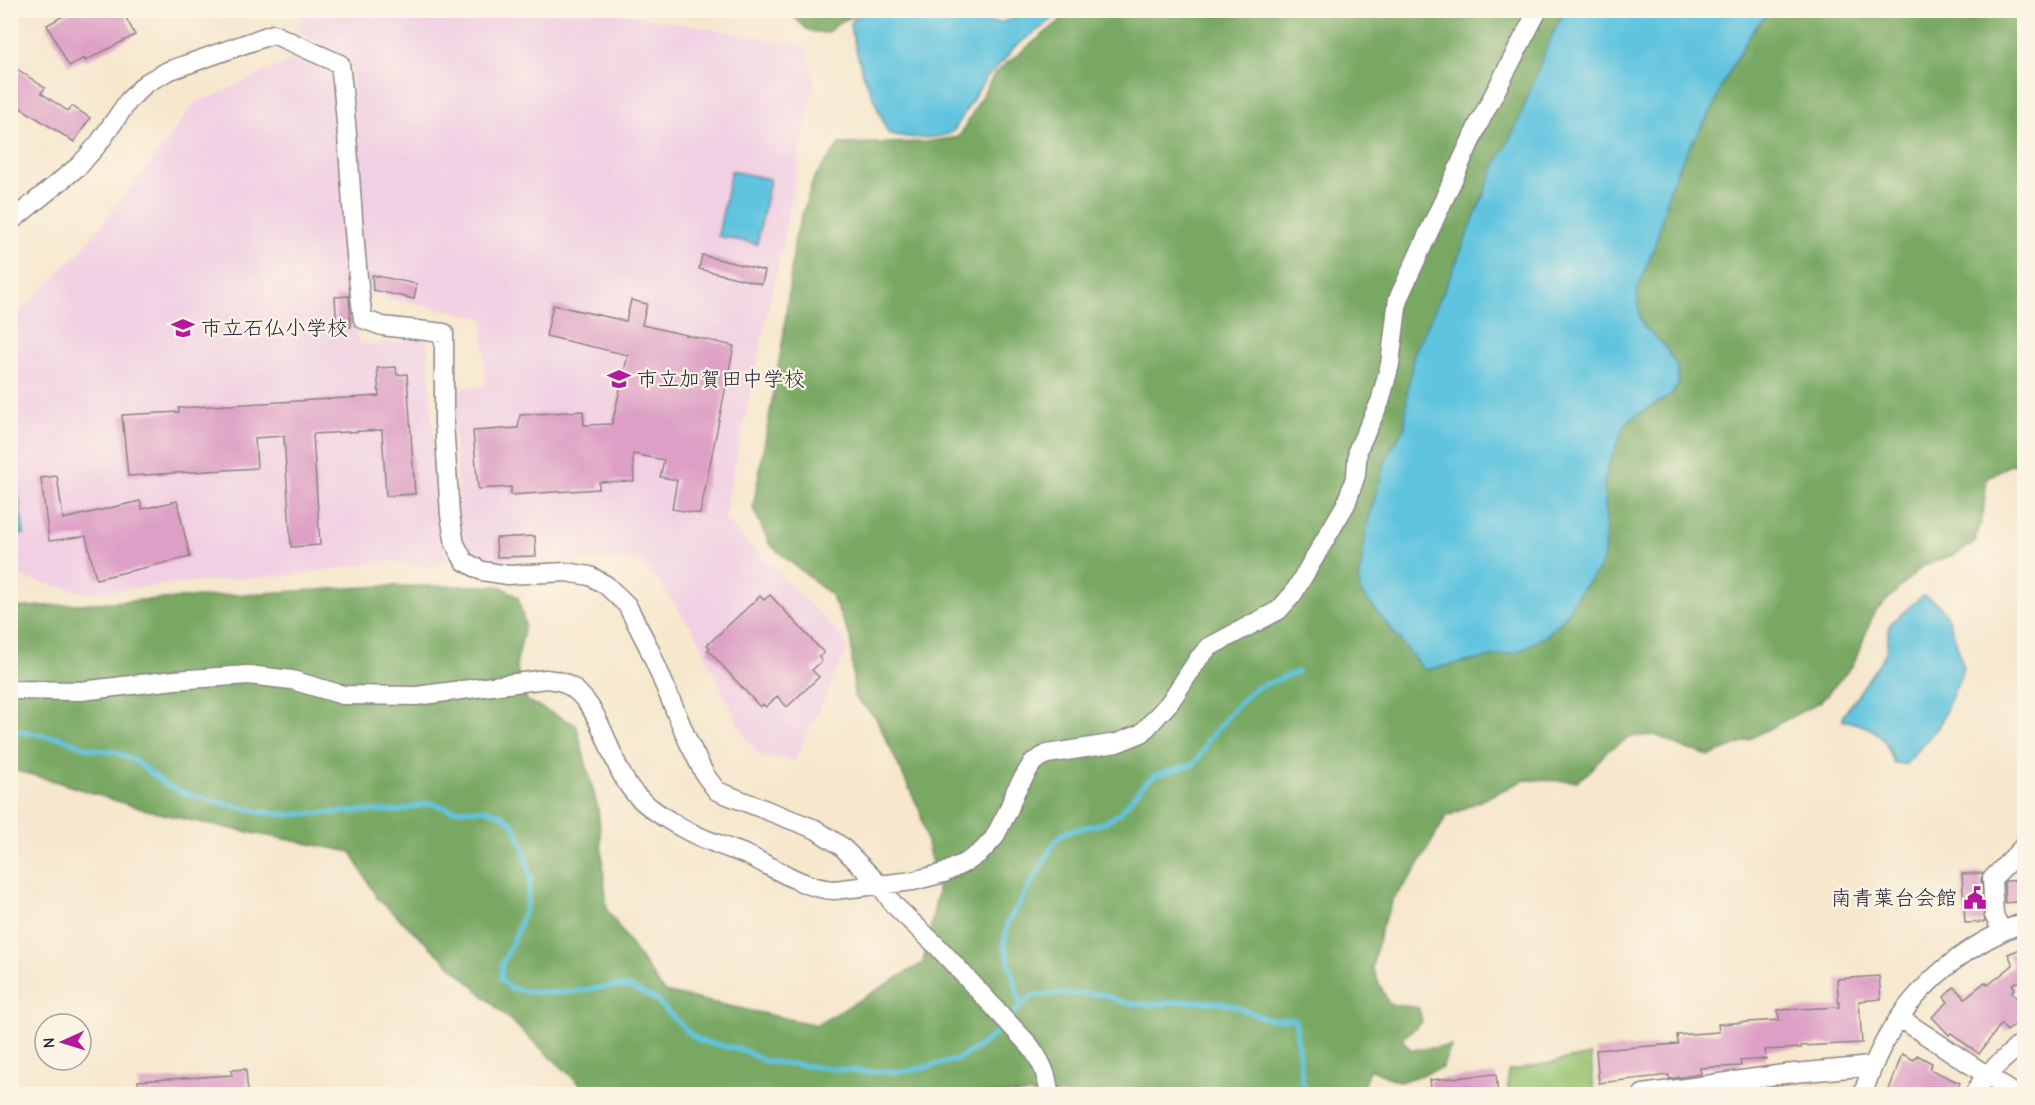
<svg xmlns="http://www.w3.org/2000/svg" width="2035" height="1105" viewBox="0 0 2035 1105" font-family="'Comic Neue','Klee One',sans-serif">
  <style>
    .built { fill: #f1d0e3 }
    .green { fill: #96c26f; stroke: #5c7255; stroke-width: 1.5 }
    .forest { fill: #78a862; stroke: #4d654e; stroke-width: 1.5 }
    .water { fill: #61c4df; stroke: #42738d; stroke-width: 1.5 }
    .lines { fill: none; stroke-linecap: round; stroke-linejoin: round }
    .stream { stroke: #61c4df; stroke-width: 5 }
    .building { fill: #dd9fc5 }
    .minor-casing { stroke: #8c8484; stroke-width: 21 }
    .minor { stroke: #fff; stroke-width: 18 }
    .labels { text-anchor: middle; stroke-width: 4.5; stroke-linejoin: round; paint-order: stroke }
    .poi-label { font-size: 21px; fill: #22223b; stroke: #fcf5e5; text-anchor: start }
  </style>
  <rect width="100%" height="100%" fill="#fcf5e5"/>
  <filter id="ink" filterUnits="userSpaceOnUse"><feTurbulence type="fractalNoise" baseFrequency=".0167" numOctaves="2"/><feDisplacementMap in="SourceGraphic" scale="12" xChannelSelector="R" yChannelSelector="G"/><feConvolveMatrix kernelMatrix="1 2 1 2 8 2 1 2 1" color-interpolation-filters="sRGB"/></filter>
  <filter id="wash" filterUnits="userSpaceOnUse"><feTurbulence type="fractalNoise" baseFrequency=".008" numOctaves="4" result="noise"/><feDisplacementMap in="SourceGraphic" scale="24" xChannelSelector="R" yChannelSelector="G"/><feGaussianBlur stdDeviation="1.35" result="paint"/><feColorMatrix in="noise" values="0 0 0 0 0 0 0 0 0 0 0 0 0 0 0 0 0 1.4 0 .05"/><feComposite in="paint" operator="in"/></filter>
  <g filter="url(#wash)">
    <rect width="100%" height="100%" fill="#f6e7cd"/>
    <path class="built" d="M602 10 799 44 807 49 815 80 781 251 724 517 746 541 846 640 847 650 795 760 761 757 746 739 708 661 700 640 661 585 640 559 482 563 464 550 460 525 451 389 485 386 483 318 369 294 359 219 351 61 296 31 306 11Z
      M289 61 322 64 329 70 334 83 357 335 360 344 427 339 439 514 448 558 431 568 390 561 294 575 177 583 92 593 82 592 11 575V321L83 248 155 158 195 102 214 96Z"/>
    <path class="green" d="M1591 1055 1594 1094H1508V1071Z"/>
    <path class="forest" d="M787 11H864L842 21 826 33 809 31Z
      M1060 11H2024V467L2011 464 1987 478 1983 514 1975 542 1956 554 1922 566 1874 613 1853 665 1820 702 1738 745 1709 756 1683 748 1655 735 1630 737 1607 751 1589 772 1577 781 1524 780 1446 817 1415 871 1394 898 1381 928 1372 968 1389 1004 1419 1008 1422 1022 1402 1039 1411 1050 1451 1046 1442 1068 1400 1082 1369 1069 1361 1094H591L377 898 351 852C284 838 217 828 151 811 103 799 58 779 11 770L10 608 383 586H500L518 597 525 625 516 666 527 701 576 725 598 809 607 910 664 992 817 1025 923 963 938 892 920 811 876 718 854 696 851 639 831 595 770 545 753 508 783 339 795 238 814 178 839 144 926 142 959 137 995 73 1060 21Z"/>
    <path class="water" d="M1059 11 1053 19 1013 48 1005 59 985 79 953 132C935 140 907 139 888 133L862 71 850 27 852 20 871 11 959 10 982 22H1002L1037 11Z
      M1564 11H1772L1757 25 1744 45 1721 87 1714 106 1683 158 1670 187 1656 242 1637 291 1640 318 1645 328 1663 344 1677 366 1678 385 1671 395 1630 419 1624 427 1607 469 1604 482 1606 517 1604 557 1599 569 1579 593 1565 617 1546 636 1518 652 1424 670 1360 591 1359 581 1368 521 1386 459 1405 426 1407 393 1414 354 1450 277 1496 165 1517 125 1547 46Z
      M731 171 770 179 757 244 718 236Z
      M11 472H15L24 534 11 536Z
      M1922 596C1951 601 1955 644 1964 668L1939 726 1906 764H1894C1885 732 1873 727 1843 720V716L1886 653 1890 624Z"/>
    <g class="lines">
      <path class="stream" d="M10 730 61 738 91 749 115 752 135 761 166 785 190 795 261 812 290 815 362 811H398L430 803 452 810 484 809 500 814 511 822 516 829 524 850 531 878 527 904 514 939 502 964 501 979 510 988 531 992 559 993 615 986 629 987 655 999 688 1032 700 1041 743 1050 764 1061 865 1072 908 1071 956 1060 978 1047 996 1033 1021 1005 1032 996 1049 994H1102L1122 1002 1148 1005 1184 1001 1214 1002 1231 1005 1267 1019H1295L1304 1094
        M1021 1005 1004 944 1008 922 1040 869 1052 846 1063 833 1106 822 1120 813 1143 785 1155 775 1192 765 1201 755 1207 741 1241 701 1256 688 1297 672"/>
    </g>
    <g id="blocks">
      <path class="building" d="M74 10H122L135 35 85 61 84 58 69 66 47 25Z
        M17 69 45 88 41 93 68 111 72 106 90 118 74 142 10 101V79Z
        M702 255 765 271 762 284 699 269Z
        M372 275 417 284 414 299 373 290Z
        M349 296 351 327 337 328 335 297Z
        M631 300 647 304 642 325 734 346 700 514 672 509 677 480 660 477 664 460 633 454 634 481 599 482V489L511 495V487L478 489 473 431 518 428 520 415 583 411 584 425 612 424 628 355 546 336 553 305 626 321Z
        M396 367 397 375 407 374 415 494 386 496 382 430 313 434 320 545 291 547 284 436 255 438 257 468 128 476 122 415 179 412 178 408 379 396 377 368Z
        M57 476 63 519 140 501 142 509 177 501 190 557 96 579 86 536 49 541 41 478Z
        M535 536 536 556 497 557 496 538Z
        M770 595 824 653 819 657 822 661 812 670 819 677 787 707 777 696 766 707 763 704 760 707 708 650 710 648 707 645 760 596 764 600Z
        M1983 873 1981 880 1985 922 1965 923 1962 874Z
        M2025 880V901L2005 903 2004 883 2006 881Z
        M2025 947V991L2020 981 2012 984 2015 989 2011 991 2024 1008 2018 1013 2022 1019 2007 1031 2001 1024 1979 1054 1951 1033 1949 1035 1932 1017 1948 1002 1944 997 1954 987 1965 998 1985 982 1988 985 2013 965 2008 954Z
        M1879 976 1881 999 1859 1001 1862 1043 1801 1046V1048L1765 1050 1766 1059 1740 1061 1741 1066 1700 1068 1701 1074 1669 1079V1075L1599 1083 1596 1050 1678 1044 1677 1035 1719 1032 1718 1024 1779 1020 1778 1010 1839 1007 1837 979Z
        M1902 1054 1914 1060 1917 1055 1932 1063 1929 1069 1960 1083 1955 1095H1887Z
        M246 1069 248 1095H139L138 1081 232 1075 231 1070Z
        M1496 1074 1498 1095H1432L1430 1080Z"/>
    </g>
  </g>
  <g filter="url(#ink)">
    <use href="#blocks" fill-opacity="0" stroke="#8c8484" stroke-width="1.5"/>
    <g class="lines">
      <g class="minor-casing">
        <path id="minor" d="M10 222 80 165 99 143 129 100 146 83 168 71 273 34 340 64C351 149 351 235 363 319L382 326 444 333V422L450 515 455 544 464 561 482 571 508 575 566 572 590 576 606 585 627 605 648 646 688 741 705 775 717 791 815 829 841 846 879 884 894 905 938 947 1030 1046C1041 1061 1048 1075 1049 1094
          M10 690 81 691 175 680 248 675 292 680 343 695 416 696 546 679C552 680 559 680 564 683 605 702 607 766 637 796 656 815 690 834 715 843 726 848 738 851 749 856 777 869 803 888 834 890L913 881 944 873 968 861 981 852 994 838 1008 811 1016 790 1033 762 1047 754 1117 743 1142 733 1170 702 1199 658 1209 647 1279 610 1293 594 1346 504 1356 475 1358 449 1380 402 1390 364 1398 299 1479 123 1538 10
          M2002 931 1994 915 1992 879 2024 846
          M1900 1018 2015 1094
          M1643 1094 1784 1074 1871 1066
          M1863 1094C1888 1011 1944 954 2024 922
          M1974 1094 1985 1076 2024 1041"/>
      </g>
      <use href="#minor" class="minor"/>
    </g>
  </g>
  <defs>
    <g id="school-bare" transform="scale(1.8)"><path d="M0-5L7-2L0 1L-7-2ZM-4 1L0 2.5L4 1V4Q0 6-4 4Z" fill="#b5179e" stroke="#fcf5e5" stroke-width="2.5" paint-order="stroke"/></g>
    <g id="civic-bare" transform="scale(1.8)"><path d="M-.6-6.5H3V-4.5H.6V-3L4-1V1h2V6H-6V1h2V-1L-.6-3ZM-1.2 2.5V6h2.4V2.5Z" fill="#b5179e" stroke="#fcf5e5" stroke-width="2.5" paint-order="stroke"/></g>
  </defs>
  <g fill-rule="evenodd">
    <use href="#school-bare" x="183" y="328"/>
    <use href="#school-bare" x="619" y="379"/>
    <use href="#civic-bare" x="1975" y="898"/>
  </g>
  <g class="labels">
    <g class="poi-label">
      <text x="201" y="335">市立石仏小学校</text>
      <text x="637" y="386">市立加賀田中学校</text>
      <text x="1957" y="905" text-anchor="end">南青葉台会館</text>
    </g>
  </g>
  <rect width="2035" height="1105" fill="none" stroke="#fcf5e5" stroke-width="36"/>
  <g transform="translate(63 1042) rotate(266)"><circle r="28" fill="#fcf5e5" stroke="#a5a1a1" stroke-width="1.5"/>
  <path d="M0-4.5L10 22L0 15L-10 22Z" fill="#b5179e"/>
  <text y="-9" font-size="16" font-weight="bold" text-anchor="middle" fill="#22223b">N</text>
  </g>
</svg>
